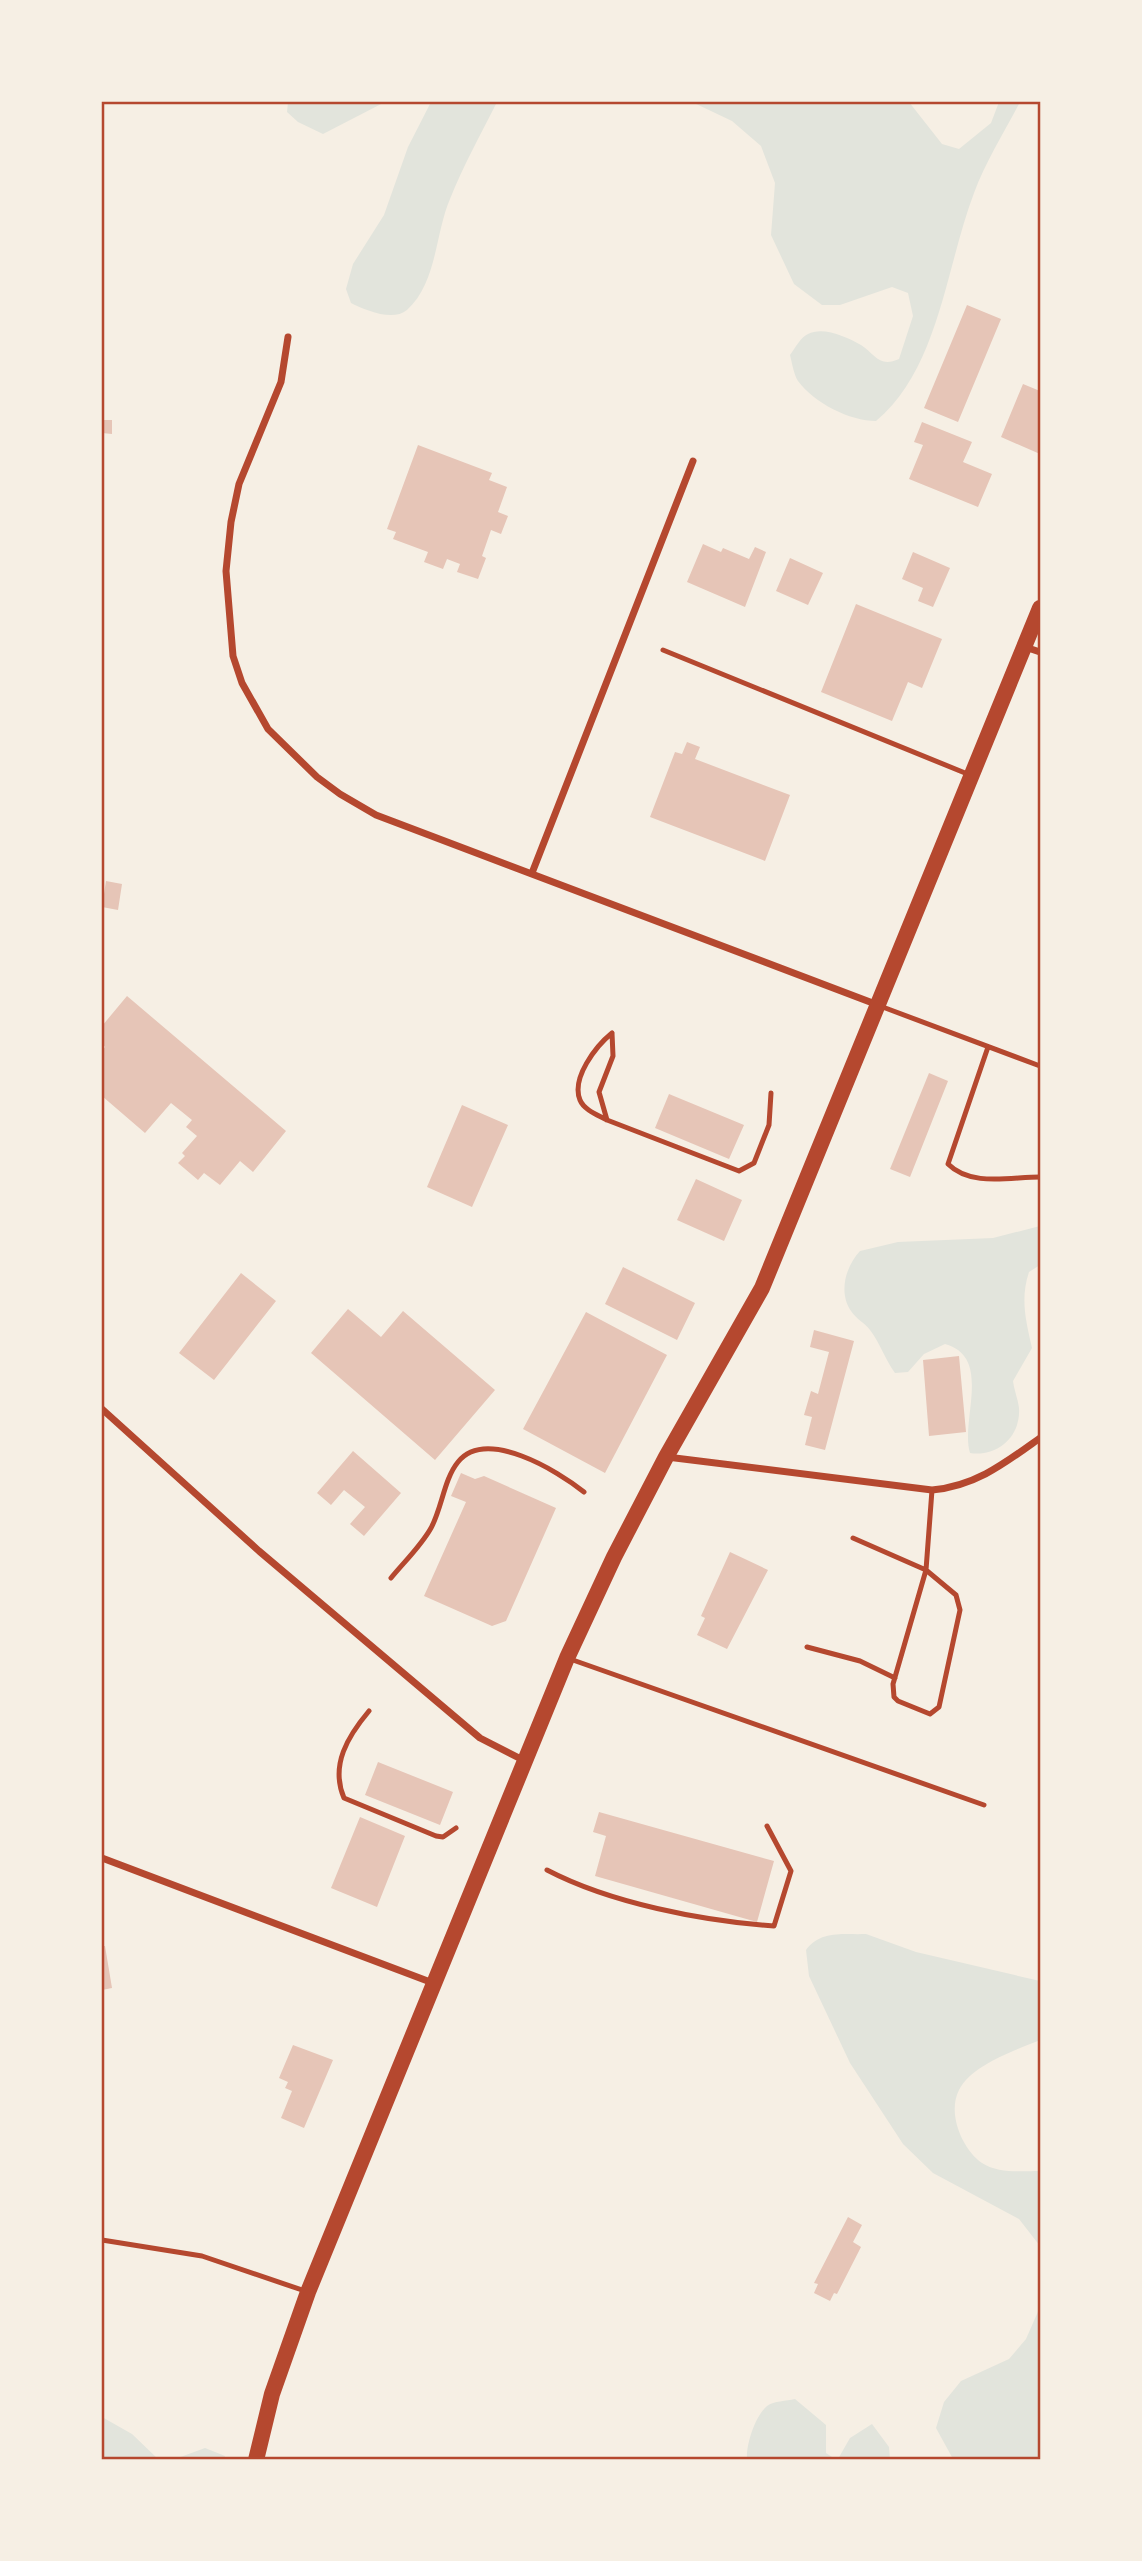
<svg xmlns="http://www.w3.org/2000/svg" width="1142" height="2561" viewBox="0 0 1142 2561" font-family="'Golos Text',sans-serif">
  <style>
    .green { fill: #e2e4dc }
    .building { fill: #e6c5b7 }
    .lines { fill: none; stroke-linecap: round; stroke-linejoin: round }
    .service { stroke: #b5482f; stroke-width: 5 }
    .minor { stroke: #b5482f; stroke-width: 7 }
    .primary { stroke: #b5482f; stroke-width: 16 }
    .neatline { fill: none; stroke: #b5482f; stroke-width: 2.5 }
  </style>
  <rect width="100%" height="100%" fill="#f6efe4"/>
  <path class="green" d="M288 102H385L323 134 298 122 287 112Z
    M431 102H497C481 134 463 166 450 199 435 234 437 283 407 310 393 322 365 310 351 303L346 289 353 264 384 215 408 147Z
    M692 102H909L942 144 959 149 991 123 999 102H1020C1005 131 986 161 974 193 946 266 939 369 876 421 850 421 814 403 798 381 794 375 792 363 790 355 795 348 801 337 808 334 823 326 847 337 861 345 875 354 879 368 899 359L913 316 908 293 892 287 840 305H822L794 284 771 235 775 183 761 146 732 121Z
    M1040 1226V1265L1029 1272C1020 1299 1026 1321 1032 1348L1013 1381C1014 1390 1018 1399 1019 1408 1021 1437 997 1457 970 1453 960 1421 993 1357 945 1344L924 1354 908 1372 895 1373C885 1359 880 1343 870 1330 865 1323 856 1319 851 1311 838 1292 846 1266 860 1251L898 1242 993 1238Z
    M866 1934 916 1952 1040 1981V2040C1016 2050 971 2065 959 2090 947 2113 962 2149 982 2163 999 2174 1022 2171 1040 2171V2246L1019 2219 933 2173 903 2144 850 2063 809 1976 806 1950C821 1930 843 1935 866 1934Z
    M1040 2307V2459H953L936 2428 944 2402 961 2381 1009 2359 1026 2339Z
    M795 2399 826 2425V2453L835 2459H747C746 2445 755 2416 767 2406 774 2401 786 2401 795 2399Z
    M102 2417 132 2434 158 2459H102Z
    M872 2424 889 2447 890 2459H838L850 2438Z
    M205 2448 225 2456 224 2459H175Z"/>
  <path class="building" d="M967 305 1001 319 958 422 924 408Z
    M1023 384 1040 391V454L1001 437Z
    M102 420H112V434L102 433Z
    M922 422 972 442 963 462 992 474 978 507 909 479 923 445 914 442Z
    M418 445 492 473 489 480 507 487 498 512 508 516 501 534 491 530 482 556 486 558 478 579 457 572 460 564 447 559 443 569 424 562 428 552 393 539 396 532 387 529Z
    M703 544 721 552 723 548 749 559 755 547 766 552 745 607 687 582Z
    M913 552 950 568 933 607 918 601 923 588 902 579Z
    M790 558 823 573 808 605 776 591Z
    M856 604 942 639 922 688 908 682 892 721 821 692Z
    M687 742 700 747 695 759 790 795 765 861 650 817 675 752 682 754Z
    M106 881 122 884 118 910 102 907Z
    M127 996 286 1131 253 1172 240 1161 220 1185 204 1173 198 1180 178 1163 185 1156 182 1153 197 1136 186 1127 192 1120 171 1103 145 1133 102 1096V1051L105 1047 102 1043V1026Z
    M929 1073 948 1081 910 1177 890 1169Z
    M669 1094 744 1125 729 1159 655 1128Z
    M462 1105 508 1125 472 1207 427 1187Z
    M696 1179 742 1200 724 1241 677 1220Z
    M623 1267 695 1303 677 1340 605 1304Z
    M241 1273 276 1301 214 1380 179 1353Z
    M348 1309 381 1337 403 1311 495 1390 435 1460 311 1353Z
    M586 1312 667 1355 605 1473 523 1429Z
    M814 1330 854 1341 825 1450 805 1445 812 1417 804 1415 811 1391 818 1394 829 1352 810 1347Z
    M959 1356 966 1432 929 1436 923 1360Z
    M353 1451 401 1493 364 1536 350 1524 365 1507 344 1490 331 1505 317 1493Z
    M461 1473 475 1479 484 1476 556 1508 506 1621 492 1626 424 1596 466 1502 451 1496Z
    M730 1552 768 1570 727 1649 697 1635 705 1618 701 1616Z
    M378 1762 453 1792 440 1825 365 1795Z
    M599 1812 774 1861 757 1922 595 1876 606 1836 593 1832Z
    M360 1817 405 1836 377 1907 331 1888Z
    M102 1946H105L112 1988 102 1990Z
    M293 2045 333 2060 304 2128 281 2118 292 2091 285 2088 288 2082 279 2078Z
    M848 2217 862 2225 853 2242 861 2247 837 2294 834 2293 830 2301 814 2293 818 2284 814 2283Z"/>
  <g class="lines">
    <path class="service" d="M663 650 970 775
      M880 1006 1040 1066
      M612 1033C596 1046 571 1078 580 1100 584 1110 598 1115 607 1120L739 1171 754 1163 769 1125 771 1093
      M988 1047 948 1164C971 1187 1010 1177 1040 1177
      M607 1120 599 1092 613 1056 612 1033
      M853 1538 926 1570 893 1684 894 1697 898 1701 930 1714 939 1707 960 1610 956 1595 926 1570 932 1490
      M391 1578C404 1562 421 1546 431 1528 442 1508 444 1479 458 1462 486 1427 558 1471 584 1492
      M807 1647 860 1661 895 1678
      M570 1659 984 1805
      M369 1711C348 1736 330 1765 344 1798L436 1836 443 1837 456 1828
      M547 1870C610 1903 702 1921 774 1926L791 1871 767 1826
      M102 2240 202 2256 305 2291"/>
    <path class="minor" d="M288 337 281 382 239 484 231 522 226 571 233 656 242 683 268 729 317 777 340 794 376 815 878 1005
      M1025 647 1040 652
      M532 873 693 461
      M102 1409 259 1551 480 1738 525 1761
      M667 1457 932 1490C976 1486 1005 1463 1040 1438
      M102 1858 433 1983"/>
    <path class="primary" d="M256 2460 272 2394 308 2292 567 1658 614 1557 666 1457 762 1288 1040 608"/>
  </g>
  <rect width="1142" height="2561" fill="none" stroke="#f6efe4" stroke-width="206"/>
  <rect x="103" y="103" width="936" height="2355" class="neatline"/>
</svg>
